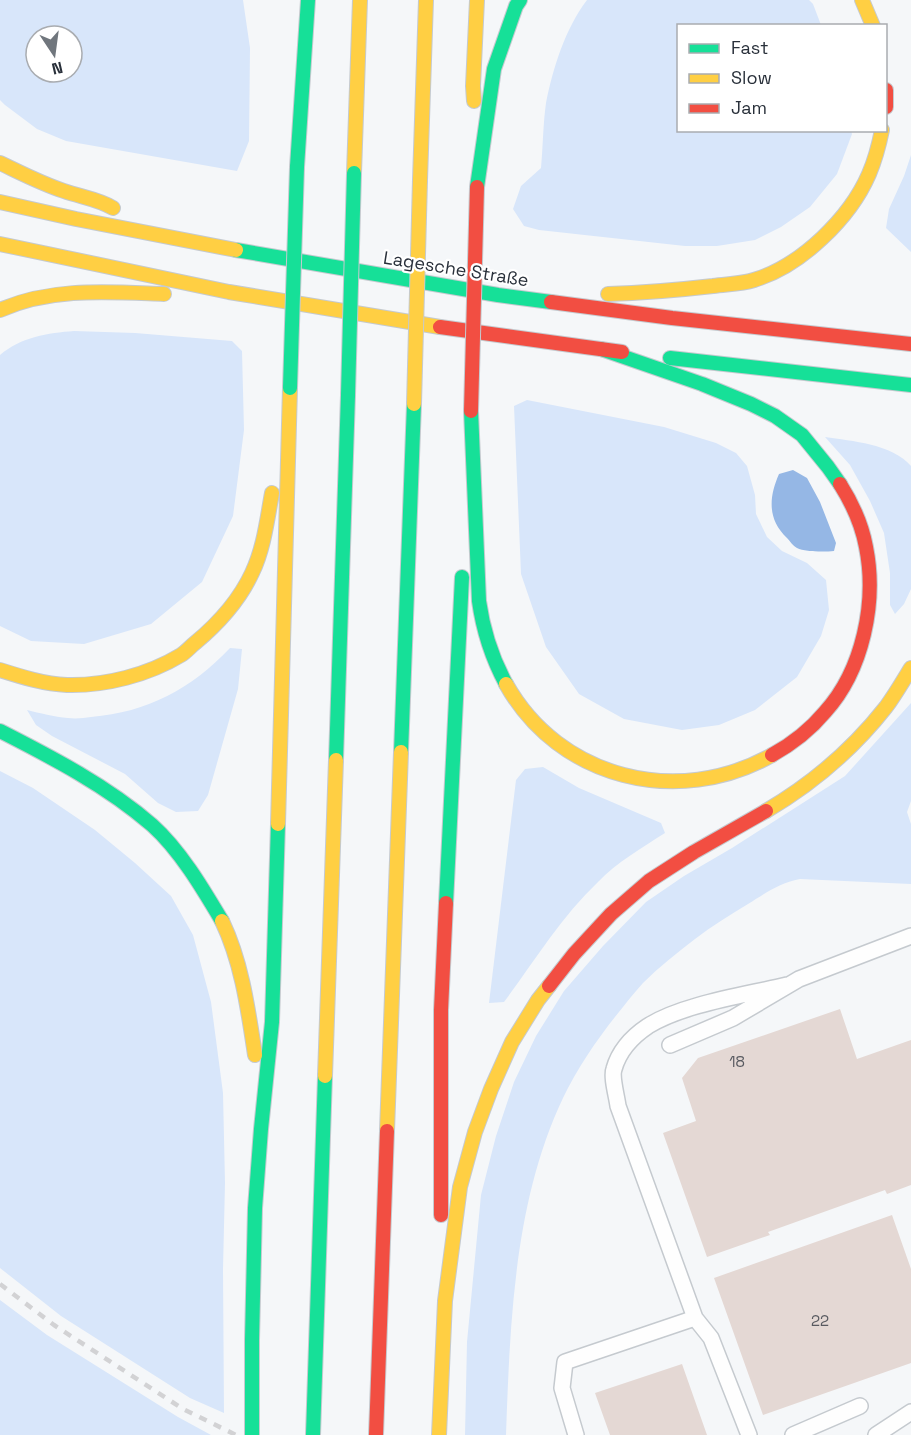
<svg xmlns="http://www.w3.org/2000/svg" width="911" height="1435" viewBox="0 0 911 1435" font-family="'Space Grotesk',sans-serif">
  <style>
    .green { fill: #d8e6fa; fill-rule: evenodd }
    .water { fill: #95b7e5 }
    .building { fill: #e4d8d4 }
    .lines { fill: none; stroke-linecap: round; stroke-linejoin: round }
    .lane-casing { stroke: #c5cacf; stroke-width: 18 }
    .fast-casing { stroke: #c5cacf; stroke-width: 16 }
    .slow-casing { stroke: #c5cacf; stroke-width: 16 }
    .jam-casing { stroke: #c5cacf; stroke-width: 16 }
    .lane { stroke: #fefefe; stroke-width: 15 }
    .fast { stroke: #16e098; stroke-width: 14 }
    .slow { stroke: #ffcf43; stroke-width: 14 }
    .jam { stroke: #f24e42; stroke-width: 14 }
    .rail { stroke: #d2d2d4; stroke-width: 4.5; stroke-dasharray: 8 8; stroke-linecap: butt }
    .fast-bridge-casing { stroke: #c5cacf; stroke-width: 16; stroke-linecap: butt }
    .slow-bridge-casing { stroke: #c5cacf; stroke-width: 16; stroke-linecap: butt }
    .jam-bridge-casing { stroke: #c5cacf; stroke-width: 16; stroke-linecap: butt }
    .fast-bridge { stroke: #16e098; stroke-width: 14 }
    .slow-bridge { stroke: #ffcf43; stroke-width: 14 }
    .jam-bridge { stroke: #f24e42; stroke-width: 14 }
    .labels { text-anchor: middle; stroke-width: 4.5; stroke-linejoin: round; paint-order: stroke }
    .number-label { font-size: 15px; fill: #585a60 }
    .street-label { font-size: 18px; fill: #29303a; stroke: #fff }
  </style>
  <rect width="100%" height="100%" fill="#f5f7f9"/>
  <path class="green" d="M0 0H243L250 48 249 141 237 171 66 141 37 129 5 105 0 100ZM36 36H72V72H36Z
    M587 0H809L813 4 821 25 678 26V130L851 131 852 134 837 174 810 207 781 227 755 240 717 246H685L539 230 524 226 513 209 521 186 541 168C543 147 543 124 546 103 553 68 565 29 587 0Z
    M911 155V252L886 228 889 209 904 176Z
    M74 331 135 333 232 341 242 351 244 430 233 516 202 582 151 624 84 644 31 641 0 626V355C21 337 48 333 74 331Z
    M527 400 664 427 716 443 736 453 747 466 755 495 756 514 767 537 782 551 807 563 826 580 829 610 821 636 797 677 755 710 719 725 682 730 624 719 579 694 546 647 521 574 514 406Z
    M825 437C852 441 892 444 911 466V589L904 604 895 614 890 605V573L884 533 870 501 850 465Z
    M230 648 242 649 238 689 208 795 198 811 176 812 158 803 125 774 52 736 36 725 27 710C40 713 54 717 68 718 76 719 84 718 91 717 148 712 191 689 230 648Z
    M911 703V801L907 812 911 824V884L800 879C779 883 766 893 748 904 730 915 712 926 695 939 677 953 659 967 643 983 636 991 629 999 623 1007 600 1035 579 1065 563 1098 514 1201 510 1323 506 1435H465L467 1342 481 1195 496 1136 514 1082 536 1036 564 991 603 946 646 902 684 876 732 848 845 776Z
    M543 767 579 788 661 823 665 833C643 847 616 863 598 882 561 917 534 962 504 1002L489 1003 516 780 525 769Z
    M0 771 33 788 95 830 135 863 171 896 193 935 211 1002 223 1093 225 1183 223 1269 224 1413 190 1398 61 1316 0 1268Z
    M0 1300 47 1335 178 1417 211 1435H0Z"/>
  <path class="water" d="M793 470 807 478 820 502 836 543 834 551C824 552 805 552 797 548 793 546 790 541 787 538 767 519 769 497 779 474Z"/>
  <path class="building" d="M840 1009 857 1059 911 1040V1185L887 1194 885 1190 768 1232 770 1235 707 1257 663 1133 696 1121 682 1078 698 1058Z
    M892 1215 911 1269V1363L763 1415 714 1278Z
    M682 1364 707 1435H610L595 1393Z"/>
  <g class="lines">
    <g class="lane-casing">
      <path id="lane" d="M670 1045 733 1018 799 979 911 936
        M695 1318 711 1338 749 1435
        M576 1435 562 1388 565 1362 695 1318 618 1106C617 1097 611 1077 614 1069 619 1051 633 1036 648 1026 683 1004 746 995 787 985
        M793 1435 860 1406
        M876 1435 911 1412"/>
    </g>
    <g class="fast-casing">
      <path id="fast" d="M297 167 308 0
        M477 187 494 69 516 6 520 0
        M236 250 498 295 551 302
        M601 349 702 384 751 404 775 416 802 435 828 467 840 484
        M670 358 911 385
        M471 411 479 601C483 630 492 658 506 684
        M0 731C53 758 107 786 152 825 180 850 203 889 222 921
        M401 752 414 404
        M336 760 348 395
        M446 903 462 577
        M252 1435V1340L255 1208 261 1129 272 1022 278 824
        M313 1435 325 1076"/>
    </g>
    <g class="slow-casing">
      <path id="slow" d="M862 0 873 26
        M474 101 473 86 477 0
        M0 163C21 173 42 184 64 191 81 197 98 199 113 208
        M354 173 360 0
        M420 180 426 0
        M0 202 76 219 236 250
        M0 244 229 292 440 327
        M608 294C643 293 678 290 713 286 727 284 741 284 754 280 801 266 850 218 869 174 875 160 879 145 882 130
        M0 310C52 287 109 292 164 294
        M0 670C22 677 44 684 67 685 105 686 148 675 181 655 186 652 190 647 195 643 219 623 239 601 252 573 264 548 267 520 272 493
        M506 684C559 779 678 808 772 755
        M766 811C812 784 853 749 886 707 895 695 903 681 911 668
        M278 824 290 388
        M222 921C242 963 248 1009 255 1055
        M325 1076 336 760
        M387 1131 401 752
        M439 1435 445 1301 460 1187 475 1132 491 1089 512 1042 538 1000 549 986"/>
    </g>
    <g class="jam-casing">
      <path id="jam" d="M886 90V107
        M551 302 672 318 911 344
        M440 327 622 352
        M772 755C792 744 810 730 825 712 863 670 877 602 866 547 862 525 852 503 840 484
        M549 986 574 954 611 914 649 881 694 852 766 811
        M441 1215V1010L446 903
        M376 1435 387 1131"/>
    </g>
    <use href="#lane" class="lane"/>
    <use href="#fast" class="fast"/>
    <use href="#slow" class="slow"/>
    <use href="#jam" class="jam"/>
    <path class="rail" d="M0 1284 54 1325 183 1409 236 1435"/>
    <g class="fast-bridge-casing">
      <path id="fast-bridge" d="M290 388 297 167
        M348 395 354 173"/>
    </g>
    <g class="slow-bridge-casing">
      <path id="slow-bridge" d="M414 404 420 180"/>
    </g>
    <g class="jam-bridge-casing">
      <path id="jam-bridge" d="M471 411 477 187"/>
    </g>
    <use href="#fast-bridge" class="fast-bridge"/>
    <use href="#slow-bridge" class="slow-bridge"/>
    <use href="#jam-bridge" class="jam-bridge"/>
  </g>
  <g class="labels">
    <g class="number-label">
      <text x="737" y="1067">18</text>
      <text x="820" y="1326">22</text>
    </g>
    <g class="street-label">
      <text transform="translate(456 269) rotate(9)" y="6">Lagesche Straße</text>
    </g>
  </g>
  <rect x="677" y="24" width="210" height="108" fill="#ffffff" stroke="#a9acb0" stroke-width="1.5"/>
  <rect x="689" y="44" width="30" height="9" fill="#16e098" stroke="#a9acb0" stroke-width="1.5"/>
  <text x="731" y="54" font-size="18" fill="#29303a">Fast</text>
  <rect x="689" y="74" width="30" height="9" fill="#ffcf43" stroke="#a9acb0" stroke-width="1.5"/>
  <text x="731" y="84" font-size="18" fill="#29303a">Slow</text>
  <rect x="689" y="104" width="30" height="9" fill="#f24e42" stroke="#a9acb0" stroke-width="1.5"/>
  <text x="731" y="114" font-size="18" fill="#29303a">Jam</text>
  <g transform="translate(54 54) rotate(167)"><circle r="28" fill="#ffffff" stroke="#a9acb0" stroke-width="1.5"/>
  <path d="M0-4.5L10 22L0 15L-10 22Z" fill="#70767d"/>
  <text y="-9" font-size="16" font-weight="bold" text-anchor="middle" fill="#29303a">N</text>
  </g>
</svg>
